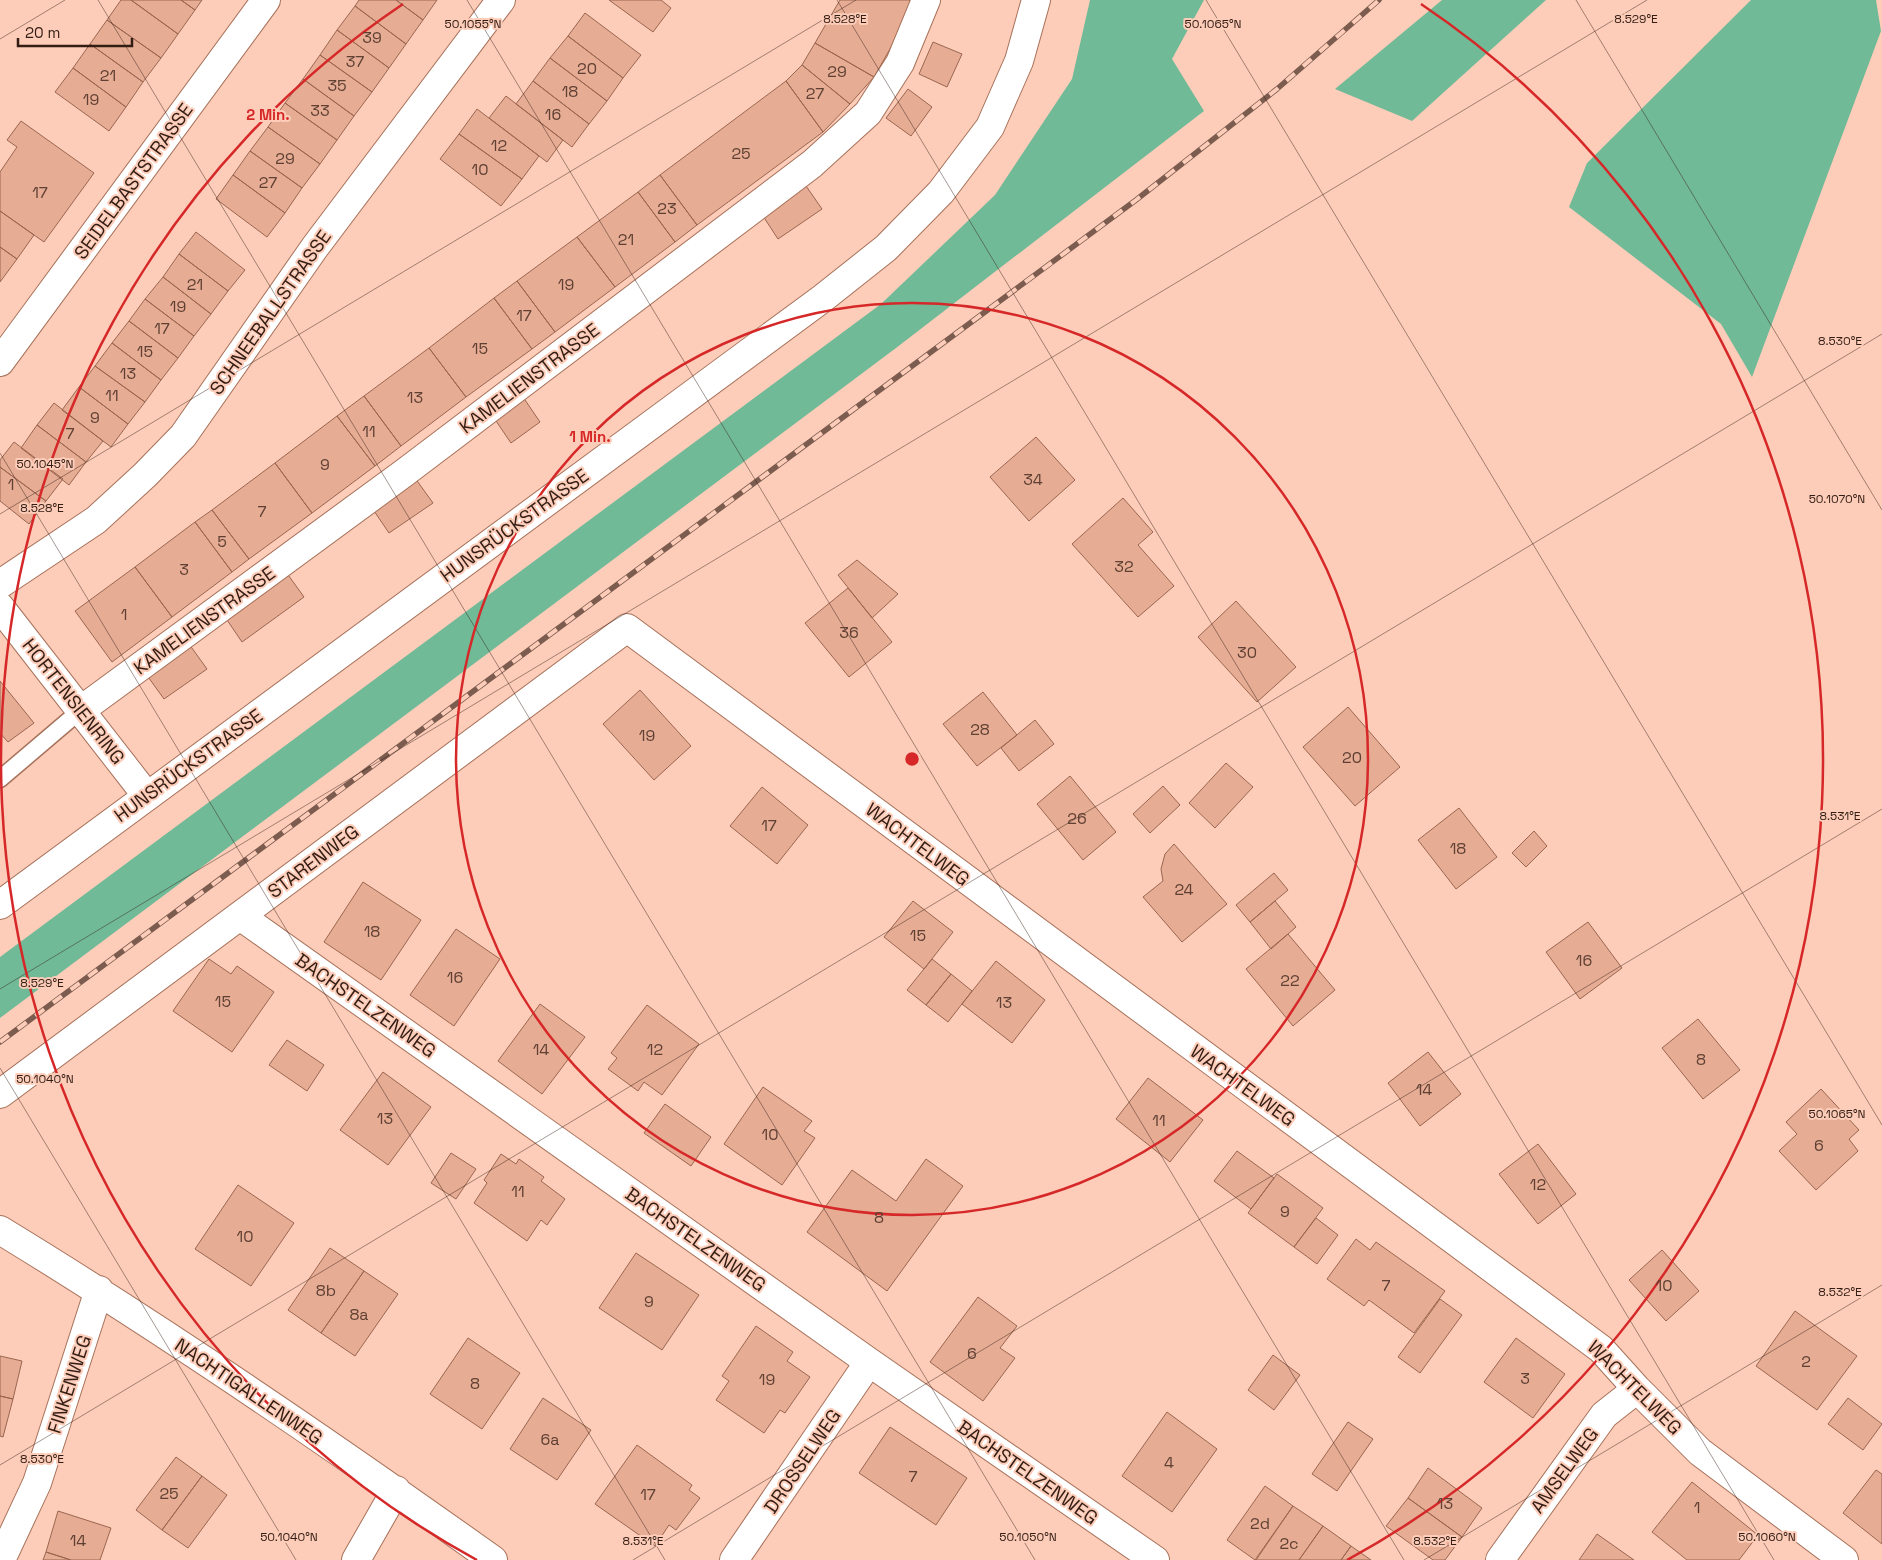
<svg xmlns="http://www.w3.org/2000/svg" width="1882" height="1560" viewBox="0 0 1882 1560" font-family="'Space Grotesk',sans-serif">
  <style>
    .green { fill: #71ba98 }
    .building { fill: #e6ac94; stroke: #9b6650 }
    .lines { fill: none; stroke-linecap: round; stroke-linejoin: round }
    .service-casing { stroke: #a7715a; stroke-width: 19 }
    .minor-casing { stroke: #a7715a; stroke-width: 30 }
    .secondary-casing { stroke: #a7715a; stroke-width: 30 }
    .service { stroke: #fff; stroke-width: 16 }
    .minor { stroke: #fff; stroke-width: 28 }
    .secondary { stroke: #fff; stroke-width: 28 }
    .rail-casing { stroke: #7c5c4f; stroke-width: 5.5 }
    .rail { stroke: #fdcdb9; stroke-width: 4; stroke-dasharray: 11; stroke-linecap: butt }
    .ticks { fill: none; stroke: #321c13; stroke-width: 1; stroke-opacity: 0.45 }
    .ring { fill: none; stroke: #d62828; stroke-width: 2.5 }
    .labels { text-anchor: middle; stroke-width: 4; stroke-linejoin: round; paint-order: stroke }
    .number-label { font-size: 16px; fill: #5f4033 }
    .street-label { font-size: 19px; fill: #321c13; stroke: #fdcdb9 }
    .ticks-label { font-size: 12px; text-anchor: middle; fill: #321c13; stroke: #fdcdb9; stroke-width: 4; stroke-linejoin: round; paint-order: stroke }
    .centre { fill: #d62828; stroke: #fdcdb9; stroke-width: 2.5 }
    .ring-label { font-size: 15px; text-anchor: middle; font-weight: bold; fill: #d62828; stroke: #fdcdb9; stroke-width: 4; stroke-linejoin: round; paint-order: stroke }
  </style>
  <rect width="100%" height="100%" fill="#fdcdb9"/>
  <path class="green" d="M1090 0H1204L1172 59 1204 111 896 348 0 1018V957L881 304 995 195 1072 79Z
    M1442 0H1546L1412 121 1335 89Z
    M1751 0H1876L1881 31 1752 377 1721 324 1569 207 1587 163Z"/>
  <path class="building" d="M121 0H131L178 34 161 58 107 20Z
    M131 0H181L195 10 178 34Z
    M181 0H202L195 10Z
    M359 0H396L423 20 406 44 355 6Z
    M396 0H437L423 20Z
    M609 0H661L671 8 653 32Z
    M840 0H910L907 19 874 77 815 43Z
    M355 6 406 44 389 68 337 30Z
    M585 13 641 55 623 78 568 36Z
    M107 20 161 58 143 82 90 44Z
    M337 30 389 68 372 92 320 55Z
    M568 36 623 78 607 101 550 58Z
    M933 42 962 54 947 87 919 74Z
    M815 43 874 77 850 104 802 65Z
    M90 44 143 82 126 107 73 68Z
    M320 55 372 92 354 116 303 79Z
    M550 58 607 101 589 124 533 81Z
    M802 65 850 104 823 132 786 81Z
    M73 68 126 107 109 131 55 92Z
    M303 79 354 116 337 140 285 103Z
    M533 81 589 124 572 147 516 104Z
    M786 81 823 132 697 225 660 175Z
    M908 89 932 107 911 136 886 118Z
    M506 96 563 140 547 162 489 118Z
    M285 103 337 140 320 164 268 127Z
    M477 109 539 156 522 179 459 134Z
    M21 121 94 173 44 242 0 211V172L17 147 7 140Z
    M268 127 320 164 302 188 250 151Z
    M459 134 522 179 501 206 440 159Z
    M250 151 302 188 285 213 233 175Z
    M233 175 285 213 267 237 216 199Z
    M660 175 697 225 675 242 638 192Z
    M804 183 822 209 778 239 761 213Z
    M638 192 675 242 615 287 577 237Z
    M0 211 34 235 17 259 0 247Z
    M196 232 245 270 228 291 179 254Z
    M577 237 615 287 555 332 517 281Z
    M0 247 17 259 0 282Z
    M179 254 228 291 211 314 163 277Z
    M163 277 211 314 194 336 145 299Z
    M517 281 555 332 532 349 494 298Z
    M494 298 532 349 466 397 429 348Z
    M145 299 194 336 178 358 129 321Z
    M129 321 178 358 161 380 112 343Z
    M112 343 161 380 145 402 95 366Z
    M429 348 466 397 401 446 364 396Z
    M95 366 145 402 128 424 79 387Z
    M79 387 128 424 111 447 62 410Z
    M364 396 401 446 375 466 337 416Z
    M523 397 540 422 511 443 494 418Z
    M54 403 103 441 86 462 37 425Z
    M337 416 375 466 312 513 275 463Z
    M37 425 86 462 69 485 21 448Z
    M1036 437 1075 480 1029 521 990 477Z
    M14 442 63 479 46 501 0 467V460Z
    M275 463 312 513 249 559 212 510Z
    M0 467 46 501 29 524 0 501Z
    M415 478 433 503 389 533 372 508Z
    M1123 498 1153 532 1138 545 1174 586 1138 617 1072 544Z
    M212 510 249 559 232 572 195 522Z
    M195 522 232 572 172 617 135 567Z
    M857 560 898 594 872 618 838 575Z
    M135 567 172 617 112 662 75 611Z
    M286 572 304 597 242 642 225 617Z
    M848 588 892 642 849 677 805 623Z
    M1236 601 1296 667 1257 702 1198 637Z
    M189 644 207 669 164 699 146 674Z
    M0 681 34 723 8 742 0 733Z
    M640 690 691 746 654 780 603 724Z
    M983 692 1017 735 977 766 943 724Z
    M1348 707 1400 767 1355 806 1303 747Z
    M1035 720 1054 744 1019 771 1001 748Z
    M1226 763 1253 787 1215 828 1189 803Z
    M1070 776 1116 832 1083 860 1037 804Z
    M1163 786 1180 805 1150 833 1133 814Z
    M762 787 808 825 777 864 730 826Z
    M1459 808 1497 857 1456 889 1418 840Z
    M1534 831 1547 846 1526 867 1512 853Z
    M1174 844 1227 904 1182 942 1143 897 1163 881 1161 869 1165 854Z
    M1274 873 1288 890 1250 922 1236 905Z
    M363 882 421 920 381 980 324 942Z
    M913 901 953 932 924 969 884 937Z
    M1275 901 1296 927 1271 949 1250 922Z
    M1588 922 1622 968 1580 999 1546 952Z
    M456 929 500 959 454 1026 410 995Z
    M1288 934 1335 990 1293 1026 1246 969Z
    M209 959 231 974 237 966 274 992 232 1052 173 1011Z
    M932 959 951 974 926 1005 907 990Z
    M996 961 1045 1000 1012 1043 962 1004Z
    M951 974 972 991 948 1022 926 1005Z
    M540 1004 585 1037 542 1094 498 1061Z
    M647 1005 699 1044 662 1095 644 1082 638 1091 608 1069 617 1058 611 1053Z
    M1698 1019 1740 1070 1703 1099 1662 1048Z
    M287 1040 324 1065 307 1091 269 1065Z
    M1428 1052 1461 1094 1420 1126 1388 1083Z
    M383 1072 431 1107 388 1165 340 1130Z
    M1148 1078 1203 1120 1170 1162 1116 1119Z
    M763 1087 812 1121 804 1131 815 1138 782 1185 724 1144Z
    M1821 1089 1859 1130 1849 1139 1858 1151 1816 1190 1779 1151 1797 1134 1786 1122Z
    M665 1104 711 1137 691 1166 644 1133Z
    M1538 1144 1576 1194 1538 1224 1499 1174Z
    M1237 1151 1274 1178 1251 1209 1214 1181Z
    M451 1153 476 1169 456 1199 431 1183Z
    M501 1154 516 1164 519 1159 544 1177 541 1181 565 1199 547 1225 541 1220 527 1241 474 1203 487 1183 484 1180Z
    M926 1159 963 1186 887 1291 807 1232 852 1170 896 1201Z
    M1277 1174 1323 1208 1294 1247 1248 1213Z
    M238 1185 294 1223 251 1286 195 1249Z
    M1316 1218 1338 1235 1317 1264 1294 1247Z
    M1356 1239 1370 1250 1376 1242 1445 1291 1414 1333 1369 1300 1364 1306 1327 1279Z
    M330 1248 364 1271 321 1333 288 1310Z
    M1662 1250 1699 1291 1666 1321 1629 1280Z
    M636 1253 699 1295 662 1350 599 1308Z
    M364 1271 398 1294 355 1356 321 1333Z
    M978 1297 1017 1326 1000 1348 1015 1358 983 1401 930 1362Z
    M1440 1299 1462 1315 1420 1373 1398 1357Z
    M1795 1311 1857 1356 1817 1410 1756 1366Z
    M756 1326 793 1352 787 1361 810 1377 785 1413 780 1410 764 1433 716 1400 729 1381 722 1376Z
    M468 1338 520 1373 482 1429 430 1394Z
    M1516 1338 1565 1374 1533 1418 1484 1382Z
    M1273 1355 1300 1375 1274 1410 1248 1390Z
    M0 1356 22 1361 13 1399 0 1396Z
    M0 1396 13 1399 3 1437 0 1436Z
    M543 1398 591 1430 557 1480 510 1449Z
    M1848 1398 1882 1424 1863 1450 1828 1424Z
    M1167 1412 1217 1449 1172 1512 1122 1476Z
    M1348 1422 1373 1439 1337 1491 1312 1474Z
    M890 1427 967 1478 936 1525 859 1473Z
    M637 1445 692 1485 689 1490 700 1498 676 1530 669 1525 655 1546 595 1504Z
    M176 1457 202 1476 162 1530 136 1510Z
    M1428 1468 1482 1508 1462 1537 1408 1498Z
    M1876 1470 1882 1474V1544L1843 1513Z
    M202 1476 227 1495 188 1548 162 1530Z
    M1692 1482 1758 1535 1739 1560H1687L1652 1532Z
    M1265 1486 1293 1506 1255 1560 1227 1540Z
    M1408 1498 1462 1537 1445 1560H1433L1386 1526Z
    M1293 1506 1323 1526 1299 1560H1256Z
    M58 1511 111 1528 100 1560H71L46 1552Z
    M1323 1526 1351 1546 1341 1560H1299Z
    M1597 1534 1634 1560H1579Z
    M1351 1546 1371 1560H1341Z
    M46 1552 71 1560H43Z"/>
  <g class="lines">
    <g class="service-casing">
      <path id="service" d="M0 779 81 710"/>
    </g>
    <g class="minor-casing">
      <path id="minor" d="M0 362 266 0
        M0 584 96 520 145 475 183 436 315 247 501 0
        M0 607 147 796
        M81 710 404 473 812 164 868 113 900 63 926 0
        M240 916 869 1362 1155 1560
        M0 1094 627 628 1601 1349 1637 1389 1700 1452 1844 1560
        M0 1230C169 1333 332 1445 493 1560
        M1 1560 37 1483 99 1290
        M356 1560 396 1490
        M734 1560 869 1362
        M1500 1560 1604 1415 1637 1389"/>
    </g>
    <g class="secondary-casing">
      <path id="secondary" d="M0 905 823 298 886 248 941 192 990 127 1019 61 1036 0"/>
    </g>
    <use href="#service" class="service"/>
    <use href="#minor" class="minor"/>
    <use href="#secondary" class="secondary"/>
    <g class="rail-casing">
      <path id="rail" d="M0 1042 1136 200 1277 89 1379 0"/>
    </g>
    <use href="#rail" class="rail"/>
  </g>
  <path class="ticks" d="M98 0 1035 1560M467 0 1404 1560M837 0 1774 1560M1206 0 1882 1125M1576 0 1882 510M0 39 65 0M0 453 665 1560M0 514 856 0M0 989 1647 0M0 1068 296 1560M0 1465 1882 334M633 1560 1882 809M1424 1560 1882 1285"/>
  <g class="ring">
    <circle cx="912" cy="759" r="456"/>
    <path d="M477 1560A911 911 0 0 1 403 4M1421 4A911 911 0 0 1 1347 1560"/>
  </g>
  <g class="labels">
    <g class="number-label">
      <text x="372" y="43">39</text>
      <text x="355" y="67">37</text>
      <text x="587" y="74">20</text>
      <text x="837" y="77">29</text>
      <text x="108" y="81">21</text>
      <text x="337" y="91">35</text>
      <text x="570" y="97">18</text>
      <text x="815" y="99">27</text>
      <text x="91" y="105">19</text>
      <text x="320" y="116">33</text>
      <text x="553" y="120">16</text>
      <text x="499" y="151">12</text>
      <text x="741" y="159">25</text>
      <text x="285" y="164">29</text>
      <text x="480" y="175">10</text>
      <text x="268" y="188">27</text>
      <text x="40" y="198">17</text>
      <text x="667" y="214">23</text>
      <text x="626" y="245">21</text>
      <text x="195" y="290">21</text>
      <text x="566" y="290">19</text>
      <text x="178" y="312">19</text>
      <text x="524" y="321">17</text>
      <text x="162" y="334">17</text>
      <text x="480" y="354">15</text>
      <text x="145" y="357">15</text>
      <text x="128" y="379">13</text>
      <text x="112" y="401">11</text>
      <text x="415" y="403">13</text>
      <text x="95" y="423">9</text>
      <text x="369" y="437">11</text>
      <text x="70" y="439">7</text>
      <text x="325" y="470">9</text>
      <text x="1033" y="485">34</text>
      <text x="11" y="490">1</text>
      <text x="262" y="517">7</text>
      <text x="222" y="547">5</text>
      <text x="1124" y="572">32</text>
      <text x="184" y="575">3</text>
      <text x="124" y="620">1</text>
      <text x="849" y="638">36</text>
      <text x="1247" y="658">30</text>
      <text x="980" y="735">28</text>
      <text x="647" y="741">19</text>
      <text x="1352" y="763">20</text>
      <text x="1077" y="824">26</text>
      <text x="769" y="831">17</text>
      <text x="1458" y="854">18</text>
      <text x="1184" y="895">24</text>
      <text x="372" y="937">18</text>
      <text x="918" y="941">15</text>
      <text x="1584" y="966">16</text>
      <text x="455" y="983">16</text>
      <text x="1290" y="986">22</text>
      <text x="223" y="1007">15</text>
      <text x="1004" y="1008">13</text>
      <text x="541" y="1055">14</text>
      <text x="655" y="1055">12</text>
      <text x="1701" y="1065">8</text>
      <text x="1424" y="1095">14</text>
      <text x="385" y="1124">13</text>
      <text x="1159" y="1126">11</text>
      <text x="770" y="1140">10</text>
      <text x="1819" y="1151">6</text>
      <text x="1538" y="1190">12</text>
      <text x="518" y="1197">11</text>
      <text x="1285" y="1217">9</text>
      <text x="879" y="1223">8</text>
      <text x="245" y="1242">10</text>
      <text x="1386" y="1291">7</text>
      <text x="1664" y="1291">10</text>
      <text x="326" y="1296">8b</text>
      <text x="649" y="1307">9</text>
      <text x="359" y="1320">8a</text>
      <text x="972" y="1359">6</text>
      <text x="1806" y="1367">2</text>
      <text x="1525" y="1384">3</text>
      <text x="767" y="1385">19</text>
      <text x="475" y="1389">8</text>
      <text x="550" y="1445">6a</text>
      <text x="1169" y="1468">4</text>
      <text x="913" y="1482">7</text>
      <text x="169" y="1499">25</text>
      <text x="648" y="1500">17</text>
      <text x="1445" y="1509">13</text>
      <text x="1697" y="1513">1</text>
      <text x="1260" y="1529">2d</text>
      <text x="78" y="1546">14</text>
      <text x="1289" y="1549">2c</text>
    </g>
    <g class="street-label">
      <text transform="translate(133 181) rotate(-54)" y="7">SEIDELBASTSTRASSE</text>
      <text transform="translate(270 312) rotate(-55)" y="7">SCHNEEBALLSTRASSE</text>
      <text transform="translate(529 378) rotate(-37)" y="7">KAMELIENSTRASSE</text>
      <text transform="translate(514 525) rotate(-36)" y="7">HUNSRÜCKSTRASSE</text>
      <text transform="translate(204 620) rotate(-36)" y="7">KAMELIENSTRASSE</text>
      <text transform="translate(74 701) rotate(52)" y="7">HORTENSIENRING</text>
      <text transform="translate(188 765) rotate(-36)" y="7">HUNSRÜCKSTRASSE</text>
      <text transform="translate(918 844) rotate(37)" y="7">WACHTELWEG</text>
      <text transform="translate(313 861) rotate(-37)" y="7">STARENWEG</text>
      <text transform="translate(366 1005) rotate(35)" y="7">BACHSTELZENWEG</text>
      <text transform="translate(1243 1085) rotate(36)" y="7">WACHTELWEG</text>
      <text transform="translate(696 1239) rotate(35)" y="7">BACHSTELZENWEG</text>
      <text transform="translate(69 1384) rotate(-72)" y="7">FINKENWEG</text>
      <text transform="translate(1635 1387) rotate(45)" y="7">WACHTELWEG</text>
      <text transform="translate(249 1391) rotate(34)" y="7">NACHTIGALLENWEG</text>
      <text transform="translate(802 1461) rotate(-56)" y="7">DROSSELWEG</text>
      <text transform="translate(1564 1470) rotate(-54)" y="7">AMSELWEG</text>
      <text transform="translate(1028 1472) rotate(35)" y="7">BACHSTELZENWEG</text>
    </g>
  </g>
  <g class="ticks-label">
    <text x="845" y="23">8.528°E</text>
    <text x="1636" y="23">8.529°E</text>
    <text x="473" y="28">50.1055°N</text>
    <text x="1213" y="28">50.1065°N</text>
    <text x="1840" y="345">8.530°E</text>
    <text x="45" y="468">50.1045°N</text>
    <text x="1837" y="503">50.1070°N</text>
    <text x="42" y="512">8.528°E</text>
    <text x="1840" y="820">8.531°E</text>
    <text x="42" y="987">8.529°E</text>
    <text x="45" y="1083">50.1040°N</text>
    <text x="1837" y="1118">50.1065°N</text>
    <text x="1840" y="1296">8.532°E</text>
    <text x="42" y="1463">8.530°E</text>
    <text x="289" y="1541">50.1040°N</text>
    <text x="1028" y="1541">50.1050°N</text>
    <text x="1767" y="1541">50.1060°N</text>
    <text x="643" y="1545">8.531°E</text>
    <text x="1435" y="1545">8.532°E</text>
  </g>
  <circle cx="912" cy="759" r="8" class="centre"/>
  <g class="ring-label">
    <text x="268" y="120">2 Min.</text>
    <text x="590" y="442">1 Min.</text>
  </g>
  <path d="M18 38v8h114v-8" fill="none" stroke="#321c13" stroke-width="2.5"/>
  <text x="25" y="38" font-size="15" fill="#321c13" stroke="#fdcdb9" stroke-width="4" paint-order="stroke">20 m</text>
</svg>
